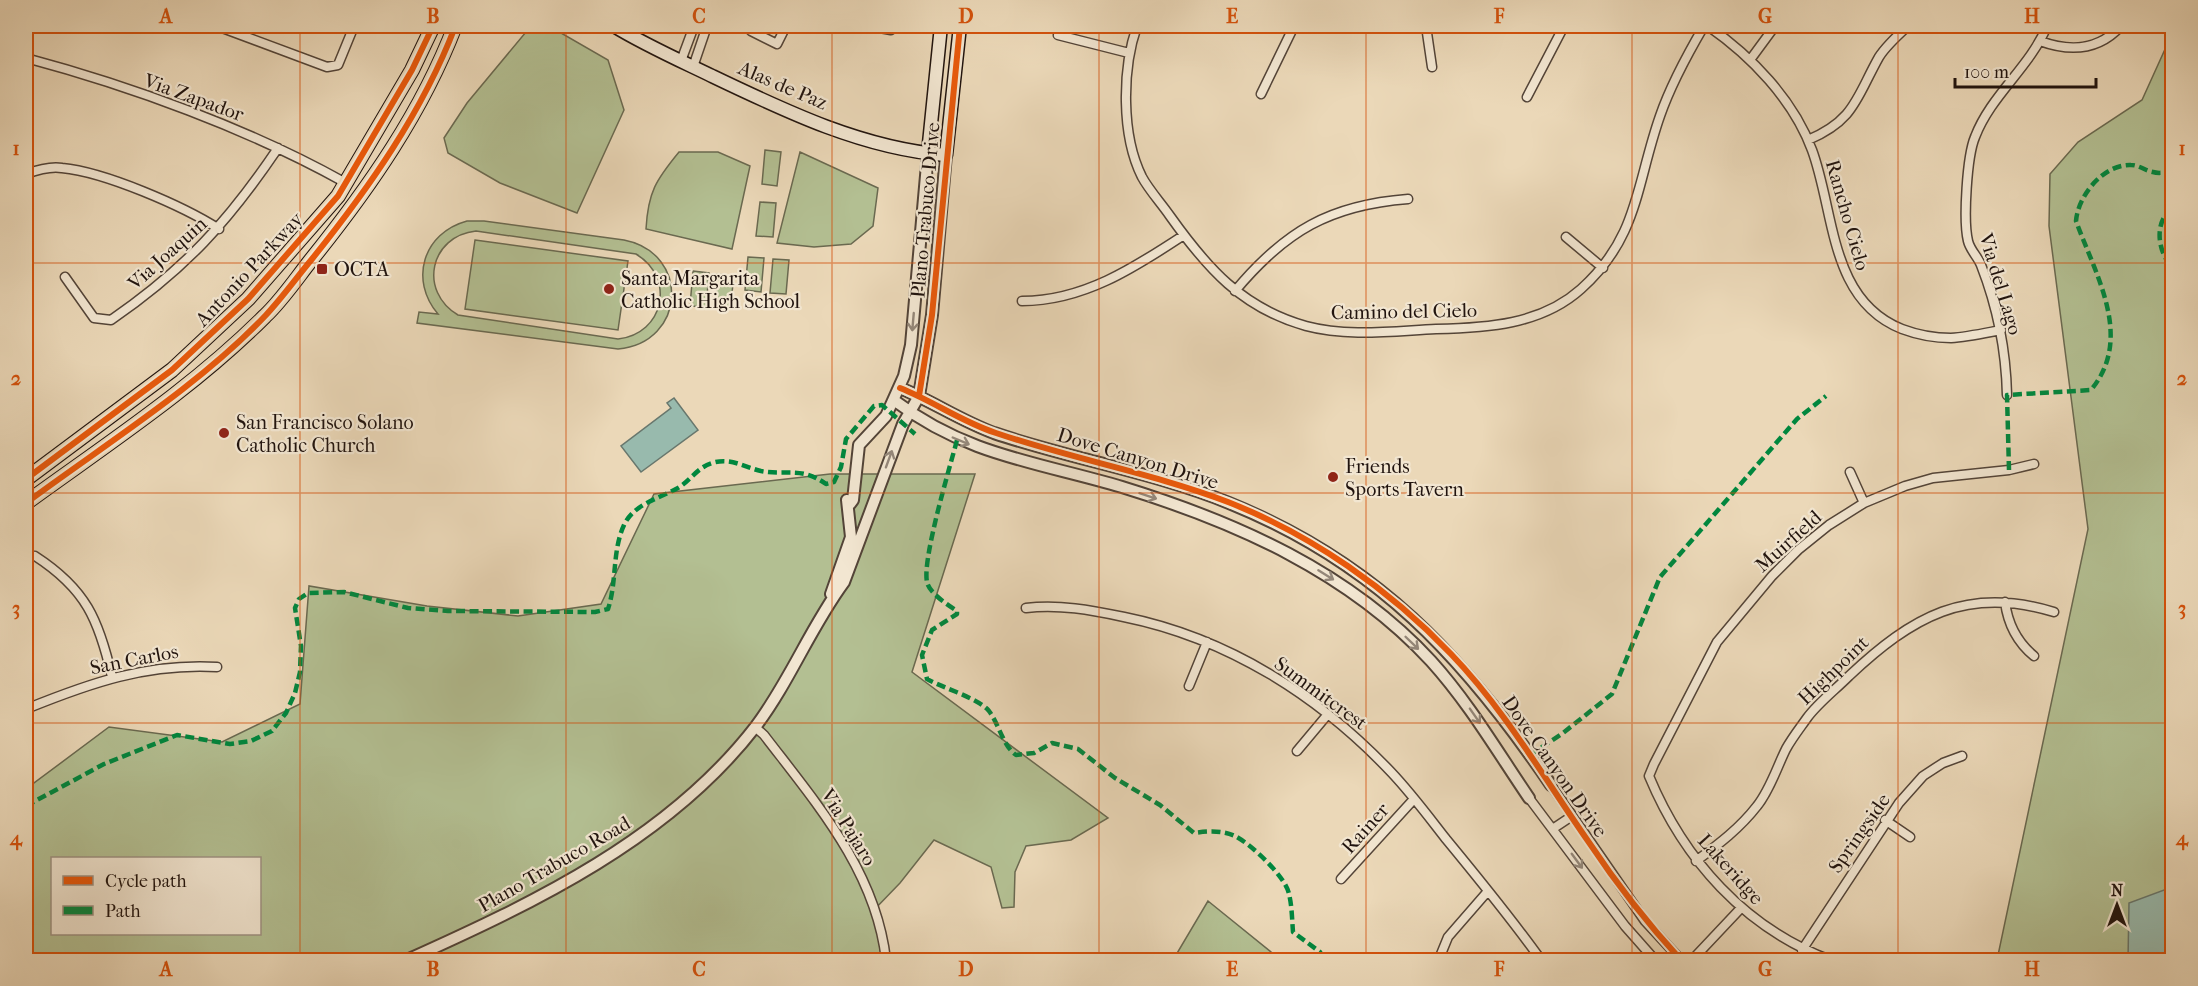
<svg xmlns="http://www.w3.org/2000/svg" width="2198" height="986" viewBox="0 0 2198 986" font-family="'IM FELL French Canon',serif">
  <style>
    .grass { fill: #b3bf92; stroke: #6a6950; stroke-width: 1.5; fill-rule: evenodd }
    .water { fill: #98baad; stroke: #68776d; stroke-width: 1.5 }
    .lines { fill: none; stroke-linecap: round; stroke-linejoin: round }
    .minor-casing { stroke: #534438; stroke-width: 11 }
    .tertiary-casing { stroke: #534438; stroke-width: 14 }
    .secondary-casing { stroke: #20130e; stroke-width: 15 }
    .primary-casing { stroke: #20130e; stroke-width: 16 }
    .minor { stroke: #f2e6d1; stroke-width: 8 }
    .tertiary { stroke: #f2e6d1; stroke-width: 10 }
    .secondary { stroke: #f2e6d1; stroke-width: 12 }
    .primary { stroke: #ebd8b8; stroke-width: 14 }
    .quiet { stroke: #00873e; stroke-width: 4.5; stroke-dasharray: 9 4.5; stroke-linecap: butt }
    .cycleway-casing { stroke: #f2e6d1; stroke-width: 10 }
    .cycleway { stroke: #e8590c; stroke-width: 6 }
    .oneway { stroke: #948779 }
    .grid { fill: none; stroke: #d4520c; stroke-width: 1.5; stroke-opacity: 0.55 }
    .poi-dot { fill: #8f2418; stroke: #f2e6d1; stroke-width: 2 }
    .labels { text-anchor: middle; stroke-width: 4.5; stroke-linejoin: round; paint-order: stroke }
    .street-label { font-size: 20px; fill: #20130e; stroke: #f2e6d1 }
    .poi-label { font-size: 20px; fill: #20130e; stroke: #f2e6d1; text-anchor: start }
    .neatline { fill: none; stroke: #d4520c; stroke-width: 2 }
    .grid-label { font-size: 20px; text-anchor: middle; font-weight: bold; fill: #d4520c }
  </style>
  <rect width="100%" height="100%" fill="#ebd8b8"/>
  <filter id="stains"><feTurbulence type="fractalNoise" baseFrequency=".00333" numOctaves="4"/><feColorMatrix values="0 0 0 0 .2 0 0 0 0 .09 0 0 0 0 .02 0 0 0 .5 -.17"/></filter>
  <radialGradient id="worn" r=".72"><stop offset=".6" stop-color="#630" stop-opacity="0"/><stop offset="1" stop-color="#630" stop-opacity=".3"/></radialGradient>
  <path class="grass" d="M531 26H549L608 60 624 110 577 213 500 183 448 153 444 138 467 103Z
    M2169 26H2172V960H1997L2088 529 2049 226 2050 174 2078 142 2142 100 2166 47Z
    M765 150 781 152 777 186 762 184Z
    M679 152H718L750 166 732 249 646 229C648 192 656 180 679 152Z
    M800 152 878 188 873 226 851 244 814 247 777 243Z
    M760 202 776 203 773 237 756 236Z
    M467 221H484L624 240C691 253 686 343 618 349L417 323 419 312 438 314C409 280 423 233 467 221ZM476 231 636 254C676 278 664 334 618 339L458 315C418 291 430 236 476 231Z
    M475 240 628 261 618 330 465 309Z
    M748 257 764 258 761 292 745 290Z
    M773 259 789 260 786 294 770 293Z
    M693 271 709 273 706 307 690 306Z
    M717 274 734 276 730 309 714 308Z
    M830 474H975L912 672 1108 818 1071 840 1026 846 1015 872 1014 907 1002 908 991 867 934 840 900 883 873 911 887 960H26V789L109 727 222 742 300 704 309 586 427 606 518 616 601 604 654 494ZM52 858H260V934H52Z
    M1208 901 1281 960H1173Z"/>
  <path class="water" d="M674 398 698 430 641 472 621 446 671 408 667 403Z
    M2172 862V960H2128L2129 903 2167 889Z"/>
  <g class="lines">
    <g class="minor-casing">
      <path id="minor" d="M217 26 327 67 338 65 354 26
        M754 26 751 31 777 44 786 26
        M869 26 891 30 892 26
        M1137 26C1122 69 1121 135 1142 177 1149 190 1161 203 1170 216 1207 268 1242 308 1306 326 1347 337 1393 331 1436 329 1486 328 1541 325 1581 289 1639 237 1636 184 1660 116 1671 84 1687 55 1704 26
        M1426 26 1432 67
        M1708 26C1751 56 1793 99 1812 150 1835 212 1829 300 1902 329 1918 335 1934 338 1951 338 1967 337 1985 333 2001 330
        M1058 35 1129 53
        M2040 41C2070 52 2098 51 2121 26
        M26 58C131 86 249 129 344 182
        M1750 60 1775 26
        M681 61 694 26
        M693 67 707 26
        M1261 94 1294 26
        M1527 97 1564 26
        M1808 140C1855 120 1856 98 1879 57 1886 46 1898 35 1908 26
        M26 174C37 170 50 166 62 168 105 172 183 206 219 229
        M1566 237 1603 268
        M65 277 94 318 111 320C185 269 228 222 278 148
        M1235 291C1285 231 1330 205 1408 199
        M1022 301C1083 301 1134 268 1184 235
        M2007 395C2006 351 1997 306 1981 265 1978 257 1970 250 1968 241 1963 220 1967 156 1975 137 1991 95 2030 67 2047 26
        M1850 472 1864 503
        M35 556C86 589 99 620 112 677
        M2005 602C2008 625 2017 642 2034 656
        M1026 608C1059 604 1091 610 1124 617 1228 638 1319 696 1391 772 1411 793 1428 816 1446 839 1479 879 1511 918 1541 960
        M1189 686 1207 642
        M26 709C90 683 147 663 217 667
        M755 727 764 735C816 803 876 871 886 960
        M1297 751 1328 714
        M1551 785 1645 921 1681 960
        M1529 798 1625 926 1655 960
        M1885 820 1910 837
        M1554 828 1572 816
        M1696 861C1719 844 1740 828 1757 806 1770 790 1777 767 1786 749 1792 738 1800 728 1807 718 1818 703 1835 690 1849 676 1912 617 1966 585 2054 612
        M1341 879 1414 799
        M1802 950 1899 803 1923 776 1943 763 1962 756
        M1439 959 1448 937 1488 891
        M1692 960 1741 908
        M1830 960C1745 928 1684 860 1649 776L1654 764 1717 642 1772 576 1798 550 1829 525 1864 503 1905 486 1933 478 2009 470 2034 464"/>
    </g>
    <g class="tertiary-casing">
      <path id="tertiary" d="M900 388C932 401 961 421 994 433 1071 459 1153 472 1229 503 1377 563 1463 656 1551 785
        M895 401C968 456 1038 462 1122 487 1236 522 1349 572 1431 661 1469 703 1497 751 1529 798
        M850 504 853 500 859 445 886 416 904 376 911 345 928 153
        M831 594 851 537 847 500
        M407 960C534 903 669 839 756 726 790 681 810 628 844 582L903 424 919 396 932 315 946 155"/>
    </g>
    <g class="secondary-casing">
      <path id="secondary" d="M614 26C645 45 679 60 712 76 785 111 864 149 946 155L960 26
        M928 153 941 26"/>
    </g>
    <g class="primary-casing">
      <path id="primary" d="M26 479 172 370 248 299 338 196 412 70 433 26
        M26 503C107 444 193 388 265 316 282 300 296 279 311 260 369 188 422 112 455 26"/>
    </g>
    <use href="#minor" class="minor"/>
    <use href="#tertiary" class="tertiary"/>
    <use href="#secondary" class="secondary"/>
    <use href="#primary" class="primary"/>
    <path class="quiet" d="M2172 208C2154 222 2157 251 2172 267
      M957 440C950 467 922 559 927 582 929 593 948 605 957 611V614L932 630 922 655 927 679C943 688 978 698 989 711 999 724 1003 746 1016 755L1034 753 1052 743 1078 749 1115 778 1160 805 1194 833C1208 831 1222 830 1235 836 1251 844 1286 877 1289 894 1292 906 1292 920 1293 932L1320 952 1324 960
      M2009 470 2007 395 2091 390C2134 338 2096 276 2076 221 2078 196 2103 164 2131 165 2139 165 2146 171 2153 172 2159 174 2166 172 2172 172
      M1530 755 1563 733 1612 694 1660 577 1797 419 1826 396
      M26 806 104 764 177 735 230 744 251 741 272 731 286 713 295 693 300 672 301 646 295 608 299 599 308 593 344 592 408 608 448 611 595 612 608 609C617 582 612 551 624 525 634 504 658 499 676 489 690 482 696 468 712 463 730 457 744 467 761 471 787 476 801 466 826 484L834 482 841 467 846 439 874 406 882 405 915 434"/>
    <g class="cycleway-casing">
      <path id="cycleway" d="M900 388C933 401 962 422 996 433 1072 459 1152 473 1228 502 1312 535 1389 589 1451 654 1505 710 1544 778 1588 841 1616 883 1647 923 1681 960
        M919 396 932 315 960 26
        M26 479 172 370 248 299 338 196 412 70 433 26
        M26 503C104 445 199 386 266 315 282 298 297 277 312 259 369 188 422 113 455 27"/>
    </g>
    <use href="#cycleway" class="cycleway"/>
  </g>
  <defs><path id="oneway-shaft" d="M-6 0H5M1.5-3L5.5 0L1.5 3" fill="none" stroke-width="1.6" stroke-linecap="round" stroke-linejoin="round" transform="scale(1.5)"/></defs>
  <g class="oneway">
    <use href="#oneway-shaft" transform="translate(913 322) rotate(95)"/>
    <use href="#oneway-shaft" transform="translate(961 441) rotate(23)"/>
    <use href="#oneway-shaft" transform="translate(889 459) rotate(-70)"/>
    <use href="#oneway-shaft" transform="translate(1148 496) rotate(18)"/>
    <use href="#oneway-shaft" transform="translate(1326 575) rotate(32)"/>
    <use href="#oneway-shaft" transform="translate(1412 643) rotate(44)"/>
    <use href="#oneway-shaft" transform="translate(1475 716) rotate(55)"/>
    <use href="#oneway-shaft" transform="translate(1577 861) rotate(54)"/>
  </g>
  <path class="grid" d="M300 26V960M566 26V960M832 26V960M1099 26V960M1366 26V960M1632 26V960M1898 26V960M26 263H2172M26 493H2172M26 723H2172"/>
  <g class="poi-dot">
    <rect x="316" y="263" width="12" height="12" rx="3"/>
    <circle cx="609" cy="289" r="6"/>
    <circle cx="224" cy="433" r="6"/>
    <circle cx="1333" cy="477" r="6"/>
  </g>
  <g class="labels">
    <g class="street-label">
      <text transform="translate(783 85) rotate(23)" y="7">Alas de Paz</text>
      <text transform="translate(194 97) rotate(20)" y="7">Via Zapador</text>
      <text transform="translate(925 210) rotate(-85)" y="7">Plano Trabuco Drive</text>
      <text transform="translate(1848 215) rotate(74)" y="7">Rancho Cielo</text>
      <text transform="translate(167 253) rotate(-42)" y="7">Via Joaquin</text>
      <text transform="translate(249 269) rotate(-47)" y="7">Antonio Parkway</text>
      <text transform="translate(2001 284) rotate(73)" y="7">Via del Lago</text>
      <text transform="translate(1404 311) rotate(-1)" y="7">Camino del Cielo</text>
      <text transform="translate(1138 458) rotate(17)" y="7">Dove Canyon Drive</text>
      <text transform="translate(1788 541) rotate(-42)" y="7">Muirfield</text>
      <text transform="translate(134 659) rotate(-11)" y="7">San Carlos</text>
      <text transform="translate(1833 670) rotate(-44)" y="7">Highpoint</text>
      <text transform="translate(1321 693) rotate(36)" y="7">Summitcrest</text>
      <text transform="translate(1555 766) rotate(55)" y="7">Dove Canyon Drive</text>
      <text transform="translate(849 827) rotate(58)" y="7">Via Pajaro</text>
      <text transform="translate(1365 828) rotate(-48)" y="7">Rainer</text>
      <text transform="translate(1859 833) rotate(-55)" y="7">Springside</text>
      <text transform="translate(554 864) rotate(-30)" y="7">Plano Trabuco Road</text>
      <text transform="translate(1731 869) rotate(48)" y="7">Lakeridge</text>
    </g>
    <g class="poi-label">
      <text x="334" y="276">OCTA</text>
      <text x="621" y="285">Santa Margarita<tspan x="621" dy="23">Catholic High School</tspan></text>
      <text x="236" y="429">San Francisco Solano<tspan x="236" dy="23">Catholic Church</tspan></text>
      <text x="1345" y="473">Friends<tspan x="1345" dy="23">Sports Tavern</tspan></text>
    </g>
  </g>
  <rect width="2198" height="986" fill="none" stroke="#ebd8b8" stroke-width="66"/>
  <rect x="51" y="857" width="210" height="78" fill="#f2e6d1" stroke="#9e9283" stroke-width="1.5"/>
  <rect x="63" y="876" width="30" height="9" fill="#e8590c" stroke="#9e9283" stroke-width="1.5"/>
  <text x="105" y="887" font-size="18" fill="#20130e">Cycle path</text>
  <rect x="63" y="906" width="30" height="9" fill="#00873e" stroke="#9e9283" stroke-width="1.5"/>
  <text x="105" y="917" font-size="18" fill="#20130e">Path</text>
  <g transform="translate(2117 905)" stroke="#f2e6d1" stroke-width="4.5" paint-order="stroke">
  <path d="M0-4.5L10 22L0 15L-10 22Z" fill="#20130e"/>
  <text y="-9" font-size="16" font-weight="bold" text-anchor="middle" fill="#20130e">N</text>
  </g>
  <path d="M1955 78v9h141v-9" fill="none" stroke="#20130e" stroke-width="3"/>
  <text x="1964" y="78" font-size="18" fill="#20130e" stroke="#f2e6d1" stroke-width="4.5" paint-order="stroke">100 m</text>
  <rect x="33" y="33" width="2132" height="920" class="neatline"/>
  <g class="grid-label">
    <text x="166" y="23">A</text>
    <text x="433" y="23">B</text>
    <text x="699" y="23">C</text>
    <text x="966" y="23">D</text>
    <text x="1232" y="23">E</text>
    <text x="1499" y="23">F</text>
    <text x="1765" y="23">G</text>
    <text x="2032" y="23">H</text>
    <text x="16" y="155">1</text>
    <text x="2182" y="155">1</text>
    <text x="16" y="385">2</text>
    <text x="2182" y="385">2</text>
    <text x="16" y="615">3</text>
    <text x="2182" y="615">3</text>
    <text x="16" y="845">4</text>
    <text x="2182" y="845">4</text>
    <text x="166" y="976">A</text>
    <text x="433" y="976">B</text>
    <text x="699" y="976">C</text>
    <text x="966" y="976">D</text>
    <text x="1232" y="976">E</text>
    <text x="1499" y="976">F</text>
    <text x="1765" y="976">G</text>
    <text x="2032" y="976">H</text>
  </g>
  <rect width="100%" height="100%" filter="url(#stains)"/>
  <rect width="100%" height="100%" fill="url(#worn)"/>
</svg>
